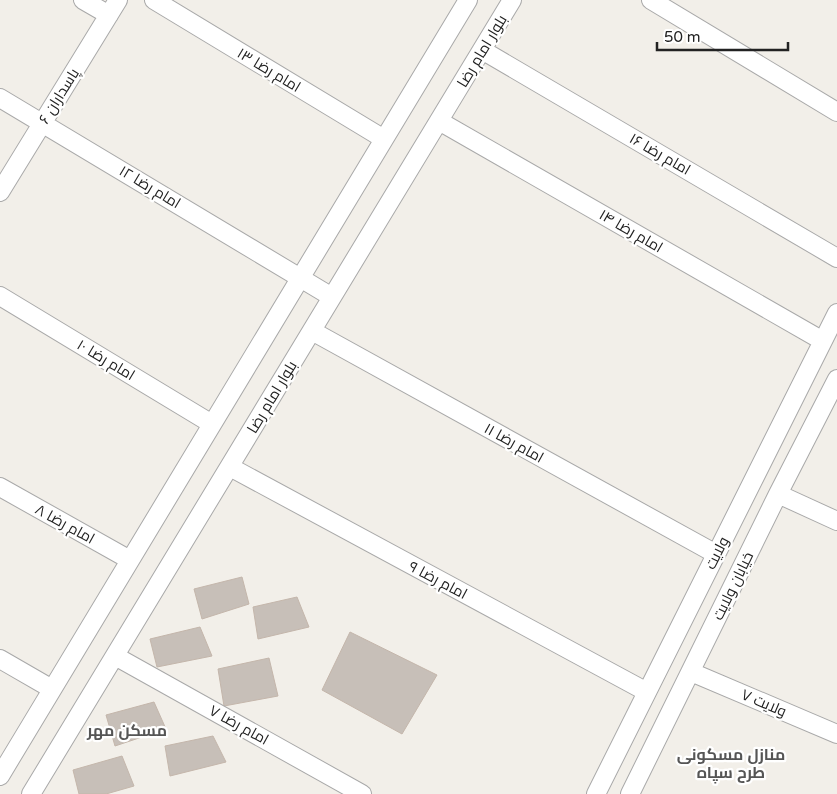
<svg xmlns="http://www.w3.org/2000/svg" width="837" height="794" viewBox="0 0 837 794" font-family="'Varela Round',Cairo,sans-serif">
  <style>
    .building { fill: #c7bfb8; stroke: #c4b6ab }
    .lines { fill: none; stroke-linecap: round; stroke-linejoin: round }
    .minor-casing { stroke: #a9a9a9; stroke-width: 20 }
    .minor { stroke: #fff; stroke-width: 18 }
    .labels { text-anchor: middle; stroke-width: 4.5; stroke-linejoin: round; paint-order: stroke }
    .street-label { font-size: 15px; fill: #222; stroke: #fff }
    .neighbourhood-label { font-size: 16px; font-weight: bold; fill: #555; stroke: #fff }
  </style>
  <rect width="100%" height="100%" fill="#f2efe9"/>
  <path class="building" d="M242 577 249 604 202 619 194 589Z
    M297 597 309 627 258 639 253 607Z
    M200 627 212 656 157 667 150 639Z
    M350 632 437 675 402 734 322 690Z
    M269 658 278 696 224 706 218 669Z
    M154 702 166 729 115 746 106 715Z
    M213 736 226 762 170 776 165 746Z
    M122 756 134 786 106 794H79L73 770Z"/>
  <g class="lines">
    <g class="minor-casing">
      <path id="minor" d="M83 0 109 15
        M154 0 384 139
        M651 0 837 112
        M482 50 837 258
        M0 98 332 297
        M439 121 823 341
        M0 192 118 0
        M0 296 212 424
        M312 331 716 554
        M230 467 647 692
        M0 487 130 560
        M778 494 837 521
        M115 656 362 794
        M0 659 52 689
        M691 672 837 734
        M0 776 468 0
        M31 794 512 0
        M596 794 837 313
        M630 794 778 494 837 379"/>
    </g>
    <use href="#minor" class="minor"/>
  </g>
  <g class="labels">
    <g class="street-label">
      <text transform="translate(482 51) rotate(-59)" y="5">بلوار امام رضا</text>
      <text transform="translate(269 70) rotate(31)" y="5">امام رضا ۱۳</text>
      <text transform="translate(59 96) rotate(-58)" y="5">پاسداران ۶</text>
      <text transform="translate(660 154) rotate(30)" y="5">امام رضا ۱۶</text>
      <text transform="translate(150 187) rotate(31)" y="5">امام رضا ۱۲</text>
      <text transform="translate(631 231) rotate(30)" y="5">امام رضا ۱۴</text>
      <text transform="translate(106 360) rotate(31)" y="5">امام رضا ۱۰</text>
      <text transform="translate(272 397) rotate(-59)" y="5">بلوار امام رضا</text>
      <text transform="translate(514 443) rotate(29)" y="5">امام رضا ۱۱</text>
      <text transform="translate(65 524) rotate(29)" y="5">امام رضا ۸</text>
      <text transform="translate(717 553) rotate(-63)" y="5">ولایت</text>
      <text transform="translate(438 580) rotate(28)" y="5">امام رضا ۹</text>
      <text transform="translate(733 586) rotate(-64)" y="5">خیابان ولایت</text>
      <text transform="translate(764 703) rotate(23)" y="5">ولایت ۷</text>
      <text transform="translate(239 725) rotate(29)" y="5">امام رضا ۷</text>
    </g>
    <g class="neighbourhood-label">
      <text x="127" y="736">مسکن مهر</text>
      <text x="731" y="760">منازل مسکونی<tspan x="731" dy="18">طرح سپاه</tspan></text>
    </g>
  </g>
  <path d="M657 42v8h131v-8" fill="none" stroke="#222222" stroke-width="2.5"/>
  <text x="664" y="42" font-size="15" fill="#222222" stroke="#ffffff" stroke-width="4" paint-order="stroke">50 m</text>
</svg>
